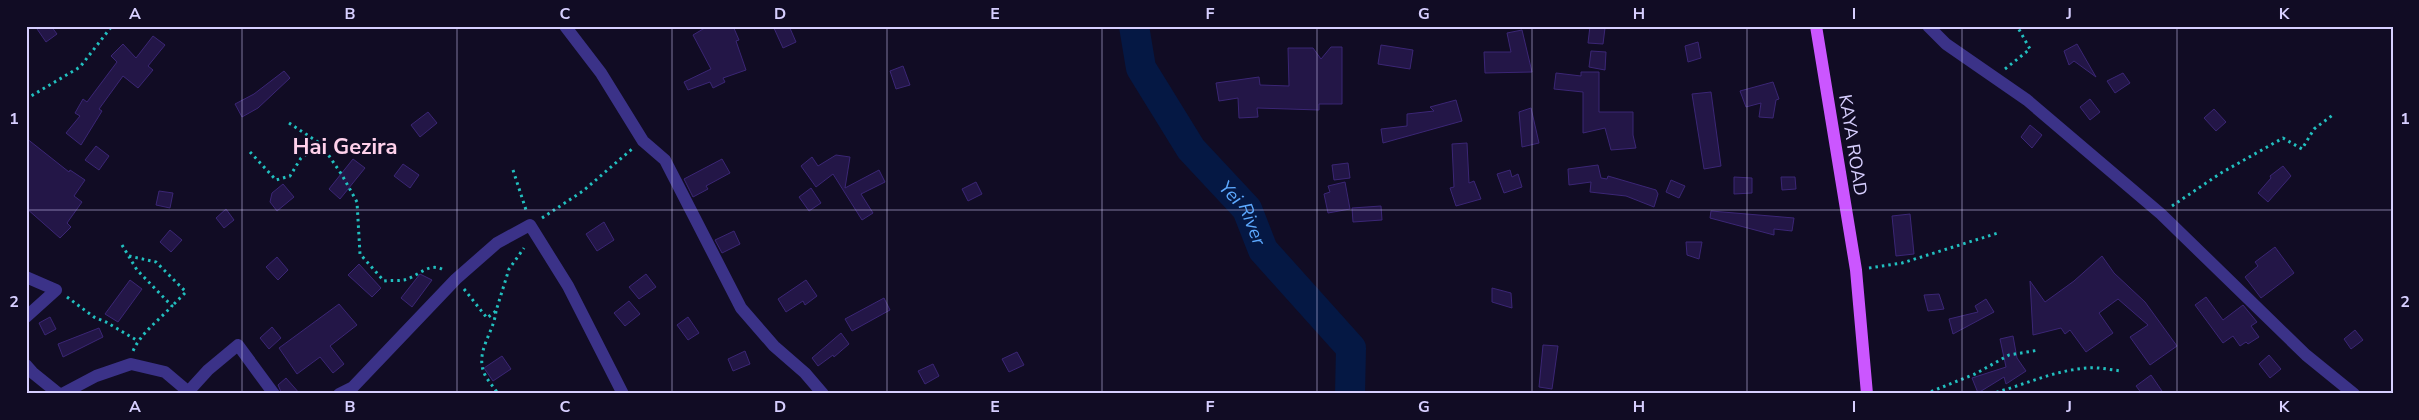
<svg xmlns="http://www.w3.org/2000/svg" width="2419" height="420" viewBox="0 0 2419 420" font-family="'Nunito Sans',sans-serif">
  <style>
    .lines { fill: none; stroke-linecap: round; stroke-linejoin: round }
    .river { stroke: #051844; stroke-width: 30 }
    .building { fill: #231647; stroke: #3b2675 }
    .path { stroke: #22bfbf; stroke-width: 3; stroke-dasharray: 2.5 4; stroke-linecap: butt }
    .minor { stroke: #3b3288; stroke-width: 12 }
    .primary { stroke: #cb56ff; stroke-width: 12 }
    .grid { fill: none; stroke: #d7cfff; stroke-width: 1; stroke-opacity: 0.55 }
    .labels { text-anchor: middle; stroke-width: 4.5; stroke-linejoin: round; paint-order: stroke }
    .street-label { font-size: 18px; fill: #d7cfff; stroke: #110c24 }
    .water-label { font-size: 19px; font-style: italic; fill: #5da9ff; stroke: #110c24 }
    .district-label { font-size: 22px; font-weight: bold; fill: #ffd1eb; stroke: #110c24 }
    .neatline { fill: none; stroke: #d7cfff; stroke-width: 2 }
    .grid-label { font-size: 16px; text-anchor: middle; font-weight: bold; fill: #d7cfff }
  </style>
  <rect width="100%" height="100%" fill="#110c24"/>
  <g class="lines">
    <path class="river" id="s1" d="M1134 26 1141 68 1191 149 1247 209 1263 250 1351 348 1350 394"/>
  </g>
  <path class="building" d="M35 26H51L57 34 46 42Z
    M708 26H733L739 40 736 41 746 70 723 78 725 82 713 88 710 82 688 90 684 82 711 69 693 35Z
    M773 26H789L796 42 783 48Z
    M1590 26 1605 28 1603 44 1588 43Z
    M1522 30 1532 72 1485 73 1484 52H1511L1507 33Z
    M153 36 165 45 148 66 153 70 138 88 123 76 99 109 102 111 81 145 66 133 80 116 75 113 83 99 87 102 117 62 111 56 123 44 136 58Z
    M1698 42 1701 58 1688 62 1685 46Z
    M2077 44 2096 77 2074 61 2069 65 2064 51Z
    M1381 45 1413 50 1410 69 1378 64Z
    M1331 47H1342V104H1319V110L1257 108 1258 117 1239 118 1238 98 1219 101 1216 83 1259 77 1260 85 1289 86 1288 48H1313L1321 59Z
    M1591 51 1606 52 1605 70 1589 67Z
    M903 66 910 85 896 89 890 71Z
    M284 71 290 78 258 108 242 117 235 104 254 94Z
    M1581 72H1599V112H1633V135L1636 148 1611 150 1605 128 1583 133V92L1554 89 1556 73 1581 76Z
    M2123 73 2130 83 2115 93 2107 81Z
    M1773 82 1779 99 1776 100 1773 118 1759 117 1761 103 1746 107 1740 91Z
    M1711 92 1721 166 1704 169 1692 94Z
    M2090 99 2100 112 2090 120 2080 107Z
    M1456 100 1462 121 1383 143 1381 129 1407 126V114L1434 111 1430 107Z
    M1531 108 1539 143 1522 147 1519 112Z
    M2214 109 2226 122 2216 131 2204 118Z
    M428 112 437 123 420 137 411 125Z
    M2030 125 2042 135 2032 148 2021 137Z
    M26 138 69 172 70 170 85 180 74 196 82 202 67 223 71 227 60 238 26 208Z
    M1467 143 1469 183 1474 181 1481 199 1456 206 1450 188 1454 187 1452 144Z
    M96 146 109 156 99 170 85 160Z
    M836 155 850 157 845 188 879 170 885 182 861 194 873 213 862 220 833 174 816 187 801 166 812 157 818 166Z
    M353 159 365 168 340 199 329 189Z
    M722 159 730 173 706 186 708 189 693 197 684 179Z
    M1348 163 1350 178 1334 180 1332 165Z
    M403 164 419 175 410 188 394 176Z
    M1598 165 1601 178 1607 179 1608 176 1656 190 1658 194 1654 207 1626 196 1590 192 1591 182 1569 185 1568 169Z
    M2283 166 2291 176 2268 202 2258 193 2271 178 2270 176Z
    M1510 170 1512 177 1518 174 1522 187 1504 193 1497 174Z
    M1734 177 1752 178V193L1734 194Z
    M1781 177H1795L1796 189 1782 190Z
    M1671 180 1685 186 1679 198 1666 192Z
    M976 182 982 194 968 201 962 189Z
    M1345 182 1350 209 1328 213 1324 194 1330 192 1328 186Z
    M283 184 294 197 277 211 270 202 272 193Z
    M811 188 821 203 809 211 799 197Z
    M159 191 173 193 170 208 156 205Z
    M1381 206 1382 220 1353 222 1352 208Z
    M226 209 234 220 224 228 216 218Z
    M1711 211 1794 218 1792 231 1774 229V235L1710 218Z
    M1910 214 1914 254 1896 256 1892 216Z
    M604 222 614 240 597 251 586 234Z
    M170 230 182 240 171 252 160 242Z
    M734 231 740 244 722 253 715 240Z
    M1686 242H1702L1699 259 1687 255Z
    M2275 247 2294 273 2261 298 2245 277 2258 266 2255 262Z
    M2102 256 2114 273 2145 302 2177 346 2150 365 2130 337 2148 325 2118 299 2099 313 2113 333 2086 352 2070 330 2065 334 2061 328 2033 335 2030 281 2045 302 2074 281Z
    M277 257 288 270 278 280 266 267Z
    M359 264 381 288 372 297 348 275Z
    M420 274 432 280 412 307 401 298Z
    M646 274 656 287 639 299 629 287Z
    M130 280 142 289 118 322 105 314Z
    M806 280 817 296 805 305 803 301 786 312 778 299Z
    M1492 288 1511 293 1512 308 1492 302Z
    M1939 294 1944 309 1928 311 1924 295Z
    M2206 297 2223 320 2243 305 2257 322 2251 326 2259 337 2248 344 2246 342 2240 346 2233 336 2223 343 2195 305Z
    M884 298 890 310 852 331 845 319Z
    M1986 299 1994 312 1953 334 1949 319 1978 312 1975 306Z
    M629 301 640 314 625 326 614 313Z
    M339 304 357 325 330 346 344 364 333 373 320 357 297 374 279 348Z
    M50 317 56 329 45 335 39 323Z
    M688 317 699 333 688 340 677 325Z
    M272 327 281 338 269 349 260 338Z
    M99 328 103 337 63 357 58 344Z
    M2355 330 2363 340 2351 349 2344 339Z
    M841 333 849 344 834 357 833 355 818 366 812 358Z
    M2013 336 2017 358 2026 371 2006 384 2004 377 1978 393 1972 378 2006 367 2000 339Z
    M1543 345 1558 346 1552 389 1539 387Z
    M745 351 750 364 733 371 728 359Z
    M1017 352 1024 365 1009 372 1002 359Z
    M2269 355 2281 369 2270 378 2259 364Z
    M502 356 511 369 493 381 484 368Z
    M933 364 939 376 925 384 918 371Z
    M2151 375 2164 394H2142L2136 386Z
    M286 378 300 394H282L278 385Z"/>
  <g class="lines">
    <path class="path" d="M2005 69 2030 49 2017 26
      M26 99 80 67 112 26
      M289 123 321 144 342 175 357 202 360 254 384 281C391 280 398 281 404 280 418 277 430 260 445 271
      M250 152 276 180 290 176 301 158 321 144
      M513 170 527 213
      M2172 206 2221 173 2283 138 2302 149 2314 129 2334 114
      M542 218 583 191 632 149
      M122 245 137 270 172 306C158 321 141 333 133 351
      M129 256 156 262 186 292 172 306
      M1869 268 1902 263 1998 233
      M464 289 487 318 496 311 509 269 524 248
      M67 297 94 317 106 322 138 341
      M496 311C494 333 474 352 485 375 488 381 494 387 498 394
      M1925 394 1975 374 2009 355 2039 350
      M1990 394C2022 386 2054 370 2088 368 2099 367 2111 370 2122 371"/>
    <path class="minor" d="M565 26 601 73 643 141 665 160 741 308 774 346 805 373 823 394
      M1928 26 1946 44 2027 100 2161 214 2306 355 2354 394
      M26 277 56 290 26 317
      M26 365 33 373 59 394
      M188 392 208 370 238 345 274 394
      M62 394 96 376 131 364 165 372 191 394
      M339 394 353 387 456 279 497 243 530 225 568 286 623 394"/>
    <path class="primary" d="M1816 26 1856 270 1867 394"/>
  </g>
  <path class="grid" d="M242 26V394M457 26V394M672 26V394M887 26V394M1102 26V394M1317 26V394M1532 26V394M1747 26V394M1962 26V394M2177 26V394M26 210H2393"/>
  <g class="labels">
    <g class="street-label">
      <text transform="translate(1853 145) rotate(81)" y="6">KAYA ROAD</text>
    </g>
    <g class="water-label">
      <text dy="7" stroke="none"><textPath href="#s1" startOffset="221">Yei River</textPath></text>
    </g>
    <g class="district-label">
      <text x="345" y="154">Hai Gezira</text>
    </g>
  </g>
  <rect width="2419" height="420" fill="none" stroke="#110c24" stroke-width="55"/>
  <rect x="28" y="28" width="2364" height="364" class="neatline"/>
  <g class="grid-label">
    <text x="135" y="19">A</text>
    <text x="350" y="19">B</text>
    <text x="565" y="19">C</text>
    <text x="780" y="19">D</text>
    <text x="995" y="19">E</text>
    <text x="1210" y="19">F</text>
    <text x="1424" y="19">G</text>
    <text x="1639" y="19">H</text>
    <text x="1854" y="19">I</text>
    <text x="2069" y="19">J</text>
    <text x="2284" y="19">K</text>
    <text x="14" y="124">1</text>
    <text x="2405" y="124">1</text>
    <text x="14" y="307">2</text>
    <text x="2405" y="307">2</text>
    <text x="135" y="412">A</text>
    <text x="350" y="412">B</text>
    <text x="565" y="412">C</text>
    <text x="780" y="412">D</text>
    <text x="995" y="412">E</text>
    <text x="1210" y="412">F</text>
    <text x="1424" y="412">G</text>
    <text x="1639" y="412">H</text>
    <text x="1854" y="412">I</text>
    <text x="2069" y="412">J</text>
    <text x="2284" y="412">K</text>
  </g>
</svg>
